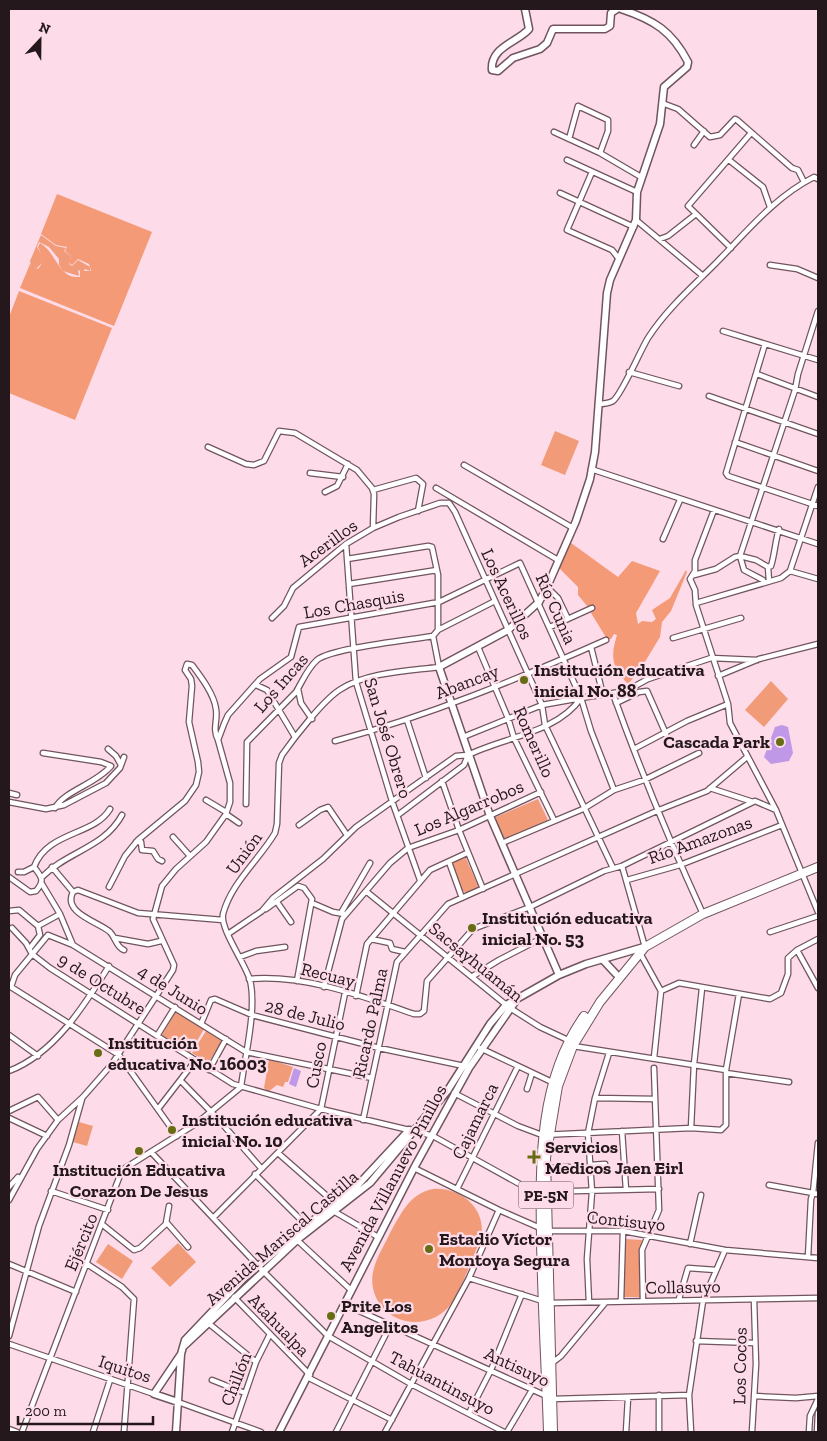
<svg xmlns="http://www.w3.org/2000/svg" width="827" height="1441" viewBox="0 0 827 1441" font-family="'Zilla Slab',serif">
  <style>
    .green { fill: #f29b79 }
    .forest { fill: #f59a77 }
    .water { fill: #bf98e8 }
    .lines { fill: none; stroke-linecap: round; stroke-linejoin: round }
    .street-casing { stroke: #70545f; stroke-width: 7 }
    .secondary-casing { stroke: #70545f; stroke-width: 9 }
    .highway-casing { stroke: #70545f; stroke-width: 10 }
    .street { stroke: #fff; stroke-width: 4.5 }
    .secondary { stroke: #fff; stroke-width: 6 }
    .highway { stroke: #fff; stroke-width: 8 }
    .poi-dot { fill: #676d13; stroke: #fddbe8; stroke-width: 2 }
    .labels { text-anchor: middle; stroke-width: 4.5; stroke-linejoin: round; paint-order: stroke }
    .shield { fill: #fddbe8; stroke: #655259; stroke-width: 1 }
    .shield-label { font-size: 16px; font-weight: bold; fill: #24181c }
    .street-label { font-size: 18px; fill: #24181c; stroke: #fddbe8 }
    .poi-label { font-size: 18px; font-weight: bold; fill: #24181c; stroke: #fddbe8; text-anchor: start }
  </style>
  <rect width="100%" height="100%" fill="#fddbe8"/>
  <path class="green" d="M41 235 56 246 66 248 64 251 71 256 69 264 72 266 78 260 90 267V271L85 269 83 272 78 270 79 276 63 271 59 265V259L49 247 39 242 37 247 42 255V263L37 268 31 266 30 261Z
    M555 431 579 441 565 475 541 465Z
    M771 681 788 699 764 727 745 710Z
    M538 799 548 820 507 839 504 838 495 819 496 817Z
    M465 856 479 888 467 894 462 890 452 863Z
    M176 1011 204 1029 190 1053 162 1035Z
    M206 1031 222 1041 208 1063 192 1053Z
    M269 1059 293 1067 288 1082H285L283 1087 277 1085 268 1092 264 1088Z
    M79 1122 93 1126 87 1146 73 1142Z
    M433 1189C457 1187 482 1204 482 1230 482 1240 458 1295 451 1304 443 1315 429 1322 415 1322 386 1322 366 1295 374 1268 377 1256 385 1244 390 1233 401 1214 409 1194 433 1189Z
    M625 1239 642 1240 640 1297H623Z
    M178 1243 196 1262 170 1287 151 1268Z
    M108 1244 133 1261 122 1279 96 1262Z"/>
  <path class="forest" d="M57 194 152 232 114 326 20 288 30 264 38 269C45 261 42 256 38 247L40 243C57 253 58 279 80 277V271H91L89 264 78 259 72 265 69 263 71 256 65 251 67 247 56 245 41 234Z
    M19 291 112 328 75 420 9 393V317Z
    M567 540 618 577 632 561 660 571 636 613 638 624 642 621 652 622 656 619 652 610 670 598 686 570 687 572 671 611 662 622 660 637 640 670 628 684C612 666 610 658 617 635L614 634 611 639H607L591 613 593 608 588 607 578 595V587L556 565Z"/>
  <path class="water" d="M782 725 788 727 793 753 789 761 771 764 764 757 775 727Z
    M294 1068 301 1071 296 1087 289 1084Z"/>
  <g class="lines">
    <g class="street-casing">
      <path id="street" d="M662 103 678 109 710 137 720 135 735 119 737 120 792 168 798 170 804 182
        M554 132 600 153 641 177
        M569 139 578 106 608 120V131L600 153
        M694 145 704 131
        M567 160 637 192
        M729 160 763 187 770 207
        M592 172 567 230 612 250 619 259
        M560 193 634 227
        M636 220 703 276
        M660 239 668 236 696 214
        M731 248 688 206 751 133
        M770 265 797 269 818 278
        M723 331 818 360
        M765 344 726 473 728 476 818 506
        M629 372 679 386
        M757 374 818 397
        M709 396 818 434
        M598 404C603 404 609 403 613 401 622 394 640 351 648 338 666 310 691 288 714 265 746 233 773 198 814 177L818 179
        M735 442 818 471
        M208 447 246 464 254 465 264 461 279 431 295 433 357 470 372 488 374 494 373 528
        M464 465 573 528
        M591 469 818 544
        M310 473 343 477
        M436 488 558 560
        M373 490 416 478 423 484 418 511
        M325 492 337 486 348 464
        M714 510 695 560V571L690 579 695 590 696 605 728 704 730 723 776 810 818 912
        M663 539 680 500
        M346 544 356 682 392 801 420 880
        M768 567 771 566C775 553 775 542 779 529
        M790 571 818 579
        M694 575 716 569 735 557 740 556 744 570 763 580V583
        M769 581 768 567 756 560 740 556 795 390 798 374 818 311
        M349 584 437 570
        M547 587 558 598 568 619
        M696 603 781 578 790 571 818 487
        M272 618 284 606 293 588 346 544 373 528 399 517 440 503H449L455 512 542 705 545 725 613 868
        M550 627 592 608
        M438 630 495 601
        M673 638 741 618
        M478 647 508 718 514 738 554 820
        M591 647 603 695
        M718 676 759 659 818 644
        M256 685 267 690 295 737
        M298 689 301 703 312 719
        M613 694C640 769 670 842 703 914
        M616 703 639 692 647 691 666 734
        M407 720 426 778
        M463 737 542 705 581 698
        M335 741C428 716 518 679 606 640
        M108 749 116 756 121 765
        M634 749 687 721 728 704
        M43 753 101 762 111 766C96 784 64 791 55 808
        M442 781 459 830 483 889
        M710 788 753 802
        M9 793 17 795
        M206 800 226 812
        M9 802 46 809 64 805 106 783 120 768 124 757
        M246 804 247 742 296 692C302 682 307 669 317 660 332 648 410 640 433 636
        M226 814 239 823
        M398 815 464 765 468 755
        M299 825 320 810 328 807 347 835
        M173 837 190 856
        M136 842H141L142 850 153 851 158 859 162 861
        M502 843 583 809 614 790 644 780 699 753
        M449 862 462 898
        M622 866 645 947
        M52 867 73 892
        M18 872H24L34 867
        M9 877 30 892 36 891C45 881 42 877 34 867 47 831 94 836 110 809
        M42 877C68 851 104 848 122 815
        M627 880 680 865 782 825
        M42 884 60 914 73 945
        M109 887 125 856 138 840 185 801 196 785 199 772 198 762 189 722 192 686 191 679 185 670 187 664 192 665C201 677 214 694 216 709 218 721 212 728 218 740
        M367 892 510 1008 540 1027 570 1041
        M277 902 291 922
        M312 903 333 912 344 914
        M266 909 298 886 304 888 312 899 297 981
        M9 911 19 910 38 926 40 935 30 948
        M341 913 370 863
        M38 926 60 914
        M12 928 26 943 32 954 50 968 233 1084 321 1109 409 1130
        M770 932 818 916
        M228 934 262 911 273 898 323 859 356 827 456 756 468 755C504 737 557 733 581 698L626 691 648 679 711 658 757 660
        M115 938 148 944 161 941
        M371 939 390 943 392 949 405 952
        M124 950C116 947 116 938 110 932 99 922 62 913 73 892L78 890 138 913 223 920
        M797 950 818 988
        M640 953 661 991
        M240 957 256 951 285 947
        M473 976 499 960 544 937
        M249 979C304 974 362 996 414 1014H420L424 1011 427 981 473 929 530 907 604 871 622 866 755 801 776 810
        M324 987 342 919 390 863 408 848 459 830 541 792
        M356 996 367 944 430 870 467 853
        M201 1024 211 1000 215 999 252 1015 379 1048 464 1066
        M9 1035 38 1056
        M157 1036 175 1007
        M573 1046 726 1070 739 994
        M480 1048 554 1083
        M654 1058 661 991 679 983 770 999 781 993 788 974V958L797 950 818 939
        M209 1070 226 1039
        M9 1071C54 1054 84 1006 109 966
        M726 1073 789 1082
        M181 1081 217 1118 261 1168
        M241 1087C245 1056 257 1009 250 980 245 963 220 929 223 914 231 883 259 860 275 833L277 824 279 763 282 755C294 738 324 699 341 689 368 672 408 671 439 667L433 636 438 630V575L432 547 428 546 347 559
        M527 1089 532 1073
        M454 1093 518 1126 542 1135 691 1128 721 1130 726 1125V1070
        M595 1098 655 1099
        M158 1109 195 1061
        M9 1111 38 1097 58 1120
        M9 1118 47 1136
        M363 1120 397 962 448 904 659 810 707 791 747 757
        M691 1128 694 1064 702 988
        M415 1131 433 1136 534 1192 659 1189
        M622 1131 626 1190
        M177 1136 119 1055 11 987 15 975 48 935 73 945 246 1052 372 1078
        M152 1153 263 1271 328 1336 411 1384 504 1432
        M278 1153 336 1204 335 1212 378 1237
        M590 1165 605 1164
        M414 1168 499 1210 547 1231H623L725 1250 818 1258
        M546 1168 569 1167
        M255 1174 307 1226
        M769 1185 813 1193 818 1143
        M9 1187 18 1177
        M457 1189 518 1066
        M51 1191 108 1210
        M9 1200 37 1149 58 1120 83 1097 112 1064 173 970 174 965 153 919 162 886 176 869 206 842 226 814 230 802V783L218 740 224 724 228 715 260 679 291 657 299 627 439 602 520 563 581 698 591 731 614 790
        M213 1218 321 1109 345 993
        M166 1223 169 1206
        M103 1225 134 1250 140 1248 167 1223 188 1247
        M296 1239 351 1290
        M690 1244 701 1195
        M808 1257 811 1199 813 1193 818 1194
        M9 1264 76 1292
        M87 1264 122 1287 134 1299 124 1432
        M469 1278 549 1303 818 1298
        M234 1297 310 1375
        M679 1299 688 1268 716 1270
        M621 1301 623 1231
        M643 1301 642 1250 659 1210 654 1068
        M589 1302 587 1259 592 1192 588 1133 595 1098 609 1053
        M344 1304 553 1399 689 1395
        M207 1322 256 1362
        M9 1336 39 1226 69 1145 82 1099
        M696 1341 754 1343
        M9 1344 154 1394
        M552 1363 561 1356 605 1303
        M309 1378 392 1420
        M212 1380 245 1393
        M659 1395V1432
        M754 1396 796 1398 818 1396
        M178 1402 261 1432
        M469 1413 491 1370 522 1294
        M9 1429 17 1432
        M22 1432 122 1170 197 1123 241 1087
        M93 1432 110 1380
        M232 1432 256 1362 269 1336
        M336 1432 390 1326
        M385 1432 469 1278 499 1210
        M507 1432 532 1390
        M626 1432 628 1398
        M691 1432 689 1395 703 1301 725 1250
        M752 1432 756 1364 754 1300
        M809 1432 810 1416 818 1399
        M817 1432 818 1413"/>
    </g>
    <g class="secondary-casing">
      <path id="secondary" d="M525 9 529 29C518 42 490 47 492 70L498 71 513 58 540 49 547 43 553 29H605L610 26 611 13 617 9
        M603 960 616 974
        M559 975 490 816 439 667 508 630 539 602 547 587 576 521 590 479 595 452 607 293 610 280 636 220 637 192 660 124 664 87 687 67 688 62C672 31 654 20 621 9
        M184 1346 297 1240 370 1183 448 1090 490 1024 506 1005 559 975 586 964 644 947
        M178 1402 154 1394 181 1354
        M176 1432 181 1354 185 1340 243 1279 307 1225 356 1187 409 1130 415 1131
        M279 1432 414 1168 469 1068 515 1002"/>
    </g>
    <g class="highway-casing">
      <path id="highway" d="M548 1432C546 1368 542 1303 541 1239 540 1163 538 1081 584 1016
        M553 1432 546 1158 558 1086 573 1046 600 1002 645 947 703 914 818 867"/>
    </g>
    <use href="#street" class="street"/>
    <use href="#secondary" class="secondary"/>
    <use href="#highway" class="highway"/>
  </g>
  <g class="poi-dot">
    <circle cx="524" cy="680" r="5"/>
    <circle cx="780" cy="742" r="5"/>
    <circle cx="472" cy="928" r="5"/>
    <circle cx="98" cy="1053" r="5"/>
    <circle cx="172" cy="1130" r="5"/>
    <circle cx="139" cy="1151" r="5"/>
    <path d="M531.5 1149.5h5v5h5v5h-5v5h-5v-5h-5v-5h5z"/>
    <circle cx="429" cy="1249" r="5"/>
    <circle cx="331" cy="1316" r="5"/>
  </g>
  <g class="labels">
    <rect class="shield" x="518.5" y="1181.5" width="55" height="27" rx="4"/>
    <g class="shield-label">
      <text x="546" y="1201">PE-5N</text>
    </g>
    <g class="street-label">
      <text transform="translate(328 543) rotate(-36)" y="6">Acerillos</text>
      <text transform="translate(507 594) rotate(65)" y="6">Los Acerillos</text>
      <text transform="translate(354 604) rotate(-10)" y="6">Los Chasquis</text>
      <text transform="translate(556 609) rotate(66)" y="6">Río Cunia</text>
      <text transform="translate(467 682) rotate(-21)" y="6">Abancay</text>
      <text transform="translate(281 683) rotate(-49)" y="6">Los Incas</text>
      <text transform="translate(388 738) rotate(73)" y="6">San José Obrero</text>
      <text transform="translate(534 742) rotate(66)" y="6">Romerillo</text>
      <text transform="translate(469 808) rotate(-23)" y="6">Los Algarrobos</text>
      <text transform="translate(700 840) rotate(-20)" y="6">Río Amazonas</text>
      <text transform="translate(244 853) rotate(-54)" y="6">Unión</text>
      <text transform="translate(476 962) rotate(39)" y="6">Sacsayhuamán</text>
      <text transform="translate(328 975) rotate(14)" y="6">Recuay</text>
      <text transform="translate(102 984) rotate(32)" y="6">9 de Octubre</text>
      <text transform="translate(173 990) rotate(32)" y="6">4 de Junio</text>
      <text transform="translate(305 1015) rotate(14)" y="6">28 de Julio</text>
      <text transform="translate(370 1023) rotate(-78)" y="6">Ricardo Palma</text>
      <text transform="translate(316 1065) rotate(-79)" y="6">Cusco</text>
      <text transform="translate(475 1121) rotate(-64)" y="6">Cajamarca</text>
      <text transform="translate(393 1178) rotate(-62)" y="6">Avenida Villanuevo Pinillos</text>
      <text transform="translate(626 1221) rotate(6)" y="6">Contisuyo</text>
      <text transform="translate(282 1238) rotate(-41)" y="6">Avenida Mariscal Castilla</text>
      <text transform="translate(81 1242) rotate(-68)" y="6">Ejército</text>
      <text transform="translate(683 1287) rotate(-1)" y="6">Collasuyo</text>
      <text transform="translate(279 1325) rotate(46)" y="6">Atahualpa</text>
      <text transform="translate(740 1366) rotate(-89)" y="6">Los Cocos</text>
      <text transform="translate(517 1367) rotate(25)" y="6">Antisuyo</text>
      <text transform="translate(125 1369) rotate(18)" y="6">Iquitos</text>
      <text transform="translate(236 1379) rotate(-69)" y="6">Chillón</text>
      <text transform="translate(442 1383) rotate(28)" y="6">Tahuantinsuyo</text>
    </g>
    <g class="poi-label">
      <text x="534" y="676">Institución educativa<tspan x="534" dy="21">inicial No. 88</tspan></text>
      <text x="770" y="748" text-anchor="end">Cascada Park</text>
      <text x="482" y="924">Institución educativa<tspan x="482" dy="21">inicial No. 53</tspan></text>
      <text x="108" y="1049">Institución<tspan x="108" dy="21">educativa No. 16003</tspan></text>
      <text x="182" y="1126">Institución educativa<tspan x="182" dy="21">inicial No. 10</tspan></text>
      <text x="545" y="1153">Servicios<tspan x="545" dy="21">Medicos Jaen Eirl</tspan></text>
      <text x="139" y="1176" text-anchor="middle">Institución Educativa<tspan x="139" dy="21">Corazon De Jesus</tspan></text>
      <text x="439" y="1245">Estadio Víctor<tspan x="439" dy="21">Montoya Segura</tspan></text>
      <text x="341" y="1312">Prite Los<tspan x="341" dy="21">Angelitos</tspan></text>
    </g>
  </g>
  <rect width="827" height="1441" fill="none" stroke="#24181c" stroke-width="20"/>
  <g transform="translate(40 40) rotate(22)" stroke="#fddbe8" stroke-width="4" paint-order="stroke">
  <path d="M0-4L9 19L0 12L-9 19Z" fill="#24181c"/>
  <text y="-8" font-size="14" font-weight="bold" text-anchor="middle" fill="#24181c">N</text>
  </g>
  <path d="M18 1416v8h135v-8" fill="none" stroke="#24181c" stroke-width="2.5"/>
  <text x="25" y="1416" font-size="15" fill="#24181c" stroke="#fddbe8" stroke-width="4" paint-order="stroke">200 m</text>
</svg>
